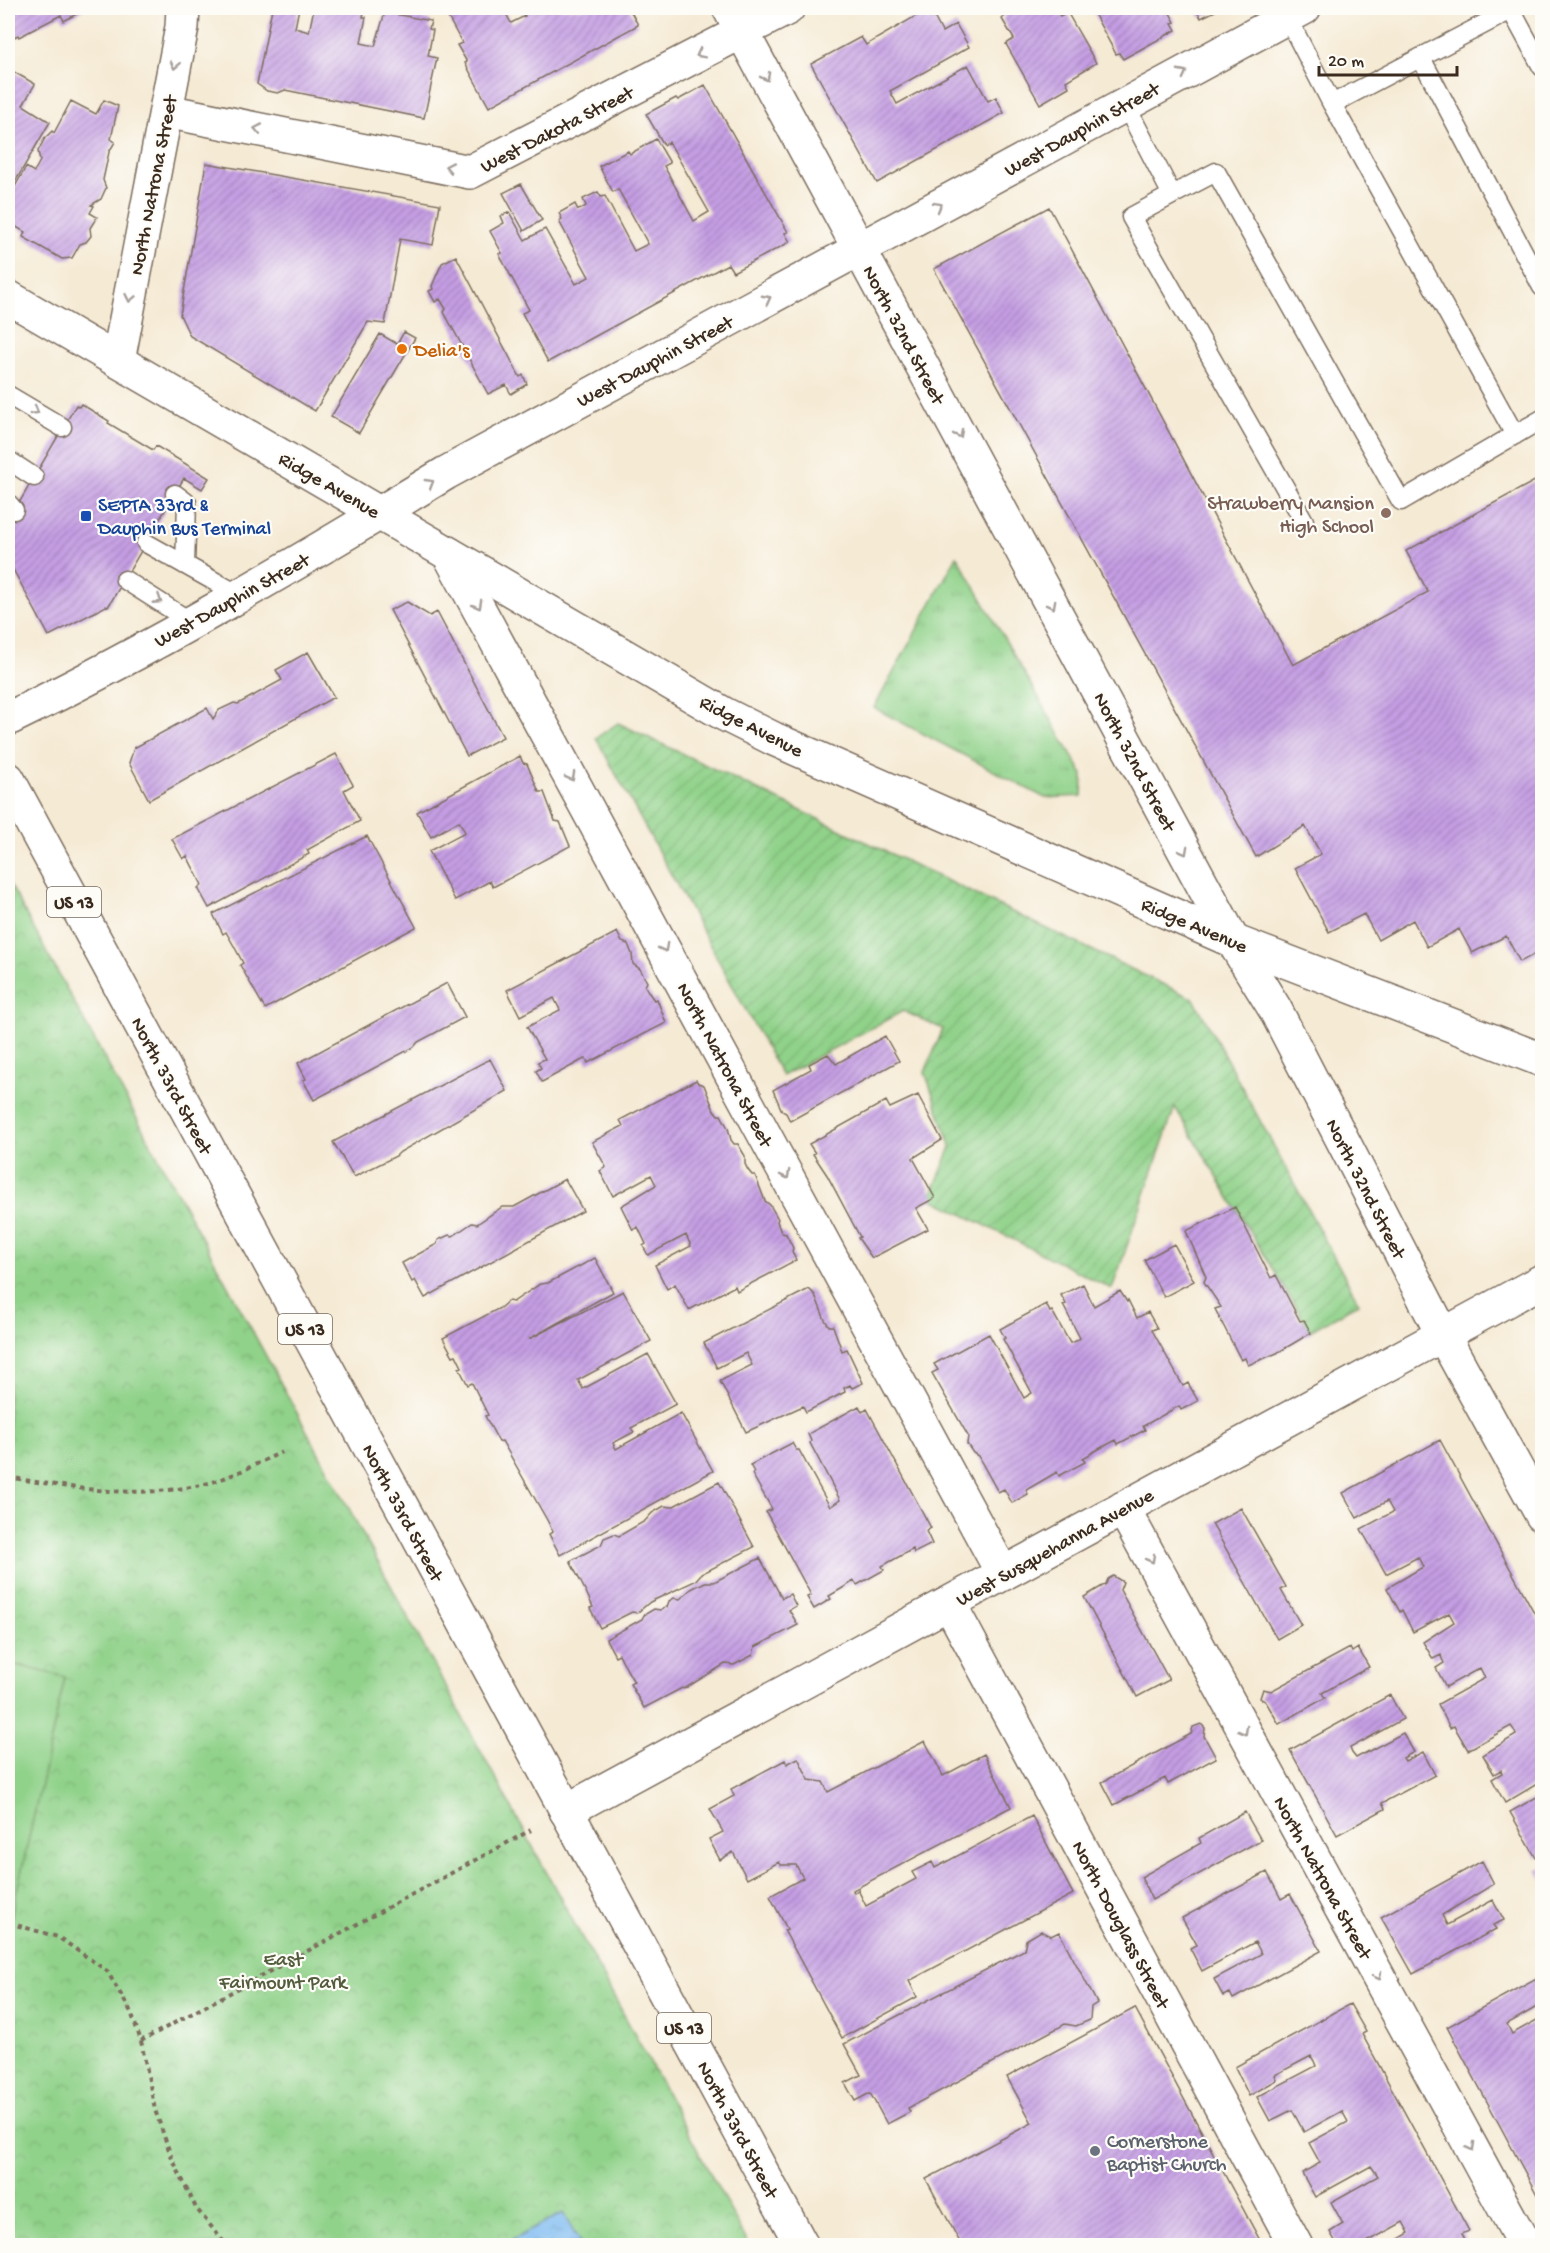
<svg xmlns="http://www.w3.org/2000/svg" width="1550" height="2253" viewBox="0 0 1550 2253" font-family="'Gochi Hand',sans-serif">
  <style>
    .grass { fill: url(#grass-tufts); stroke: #667e54; stroke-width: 1.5 }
    .park { fill: url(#park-crowns); stroke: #667e54; stroke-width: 1.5 }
    .garden { fill: url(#garden-furrows); stroke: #667e54; stroke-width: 1.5 }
    .pitch { fill: #90d28a; stroke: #667e54; stroke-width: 1.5 }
    .water { fill: url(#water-ripples); stroke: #5c7288; stroke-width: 1.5 }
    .building { fill: url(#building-hatch) }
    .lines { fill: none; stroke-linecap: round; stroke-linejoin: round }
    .service-casing { stroke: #7c6d5e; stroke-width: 21 }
    .minor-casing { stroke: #7c6d5e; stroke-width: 36 }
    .tertiary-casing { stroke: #7c6d5e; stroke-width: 36 }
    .primary-casing { stroke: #7c6d5e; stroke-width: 36 }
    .path { stroke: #7c6d5e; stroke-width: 4; stroke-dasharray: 4.5 4.5; stroke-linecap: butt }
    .service { stroke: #fff; stroke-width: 18 }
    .minor { stroke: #fff; stroke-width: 33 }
    .tertiary { stroke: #fff; stroke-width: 33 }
    .primary { stroke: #fff; stroke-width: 33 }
    .oneway { stroke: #a79f9a }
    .food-dot { fill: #e8710a; stroke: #fdfcf7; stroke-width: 2 }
    .education-dot { fill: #8d6e63; stroke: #fdfcf7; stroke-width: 2 }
    .transit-dot { fill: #1a4fb4; stroke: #fdfcf7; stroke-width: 2 }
    .worship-dot { fill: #6b7280; stroke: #fdfcf7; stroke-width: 2 }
    .labels { text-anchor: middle; stroke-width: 4.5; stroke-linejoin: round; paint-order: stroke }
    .shield { fill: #fdfcf7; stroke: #75695f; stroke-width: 1.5 }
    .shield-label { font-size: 18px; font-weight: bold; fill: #3b2a1e }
    .street-label { font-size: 20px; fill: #3b2a1e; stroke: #fdfcf7 }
    .food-label { font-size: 20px; fill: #c56008; stroke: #fdfcf7; text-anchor: start }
    .education-label { font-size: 20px; fill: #785e54; stroke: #fdfcf7; text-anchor: end }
    .transit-label { font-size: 20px; fill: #164399; stroke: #fdfcf7; text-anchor: start }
    .park-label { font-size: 20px; fill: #545c3e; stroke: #fdfcf7 }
    .worship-label { font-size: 20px; fill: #5b616d; stroke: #fdfcf7; text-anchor: start }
  </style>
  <defs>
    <pattern id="grass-tufts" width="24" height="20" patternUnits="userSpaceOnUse" patternTransform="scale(1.5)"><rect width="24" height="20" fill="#90d28a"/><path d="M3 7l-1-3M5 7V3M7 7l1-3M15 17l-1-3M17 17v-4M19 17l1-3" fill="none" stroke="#7db477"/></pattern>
    <pattern id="park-crowns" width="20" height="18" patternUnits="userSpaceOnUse" patternTransform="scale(1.5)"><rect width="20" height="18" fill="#90d28a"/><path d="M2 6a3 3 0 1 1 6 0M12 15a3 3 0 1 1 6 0" fill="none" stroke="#7db477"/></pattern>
    <pattern id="garden-furrows" width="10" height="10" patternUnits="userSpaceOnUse" patternTransform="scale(1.5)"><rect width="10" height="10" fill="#90d28a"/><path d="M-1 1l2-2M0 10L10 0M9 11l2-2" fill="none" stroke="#7db477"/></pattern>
    <pattern id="water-ripples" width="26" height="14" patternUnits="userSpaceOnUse" patternTransform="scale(1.5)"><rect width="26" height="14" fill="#7ebbf1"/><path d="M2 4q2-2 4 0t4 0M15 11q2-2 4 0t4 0" fill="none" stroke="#6898c3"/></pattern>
    <pattern id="building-hatch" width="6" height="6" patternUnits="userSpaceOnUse" patternTransform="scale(1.5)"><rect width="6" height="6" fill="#c59ee4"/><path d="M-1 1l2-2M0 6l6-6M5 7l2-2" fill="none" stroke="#a181b8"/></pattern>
  </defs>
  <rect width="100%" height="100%" fill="#fdfcf7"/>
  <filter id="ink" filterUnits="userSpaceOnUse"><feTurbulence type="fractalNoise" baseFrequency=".0167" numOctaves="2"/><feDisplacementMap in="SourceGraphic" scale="12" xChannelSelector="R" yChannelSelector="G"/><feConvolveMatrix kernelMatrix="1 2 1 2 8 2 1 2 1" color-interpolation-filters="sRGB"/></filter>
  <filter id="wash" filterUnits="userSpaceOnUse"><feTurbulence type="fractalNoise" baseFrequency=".008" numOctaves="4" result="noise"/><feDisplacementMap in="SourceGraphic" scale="24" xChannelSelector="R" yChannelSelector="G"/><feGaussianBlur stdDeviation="1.35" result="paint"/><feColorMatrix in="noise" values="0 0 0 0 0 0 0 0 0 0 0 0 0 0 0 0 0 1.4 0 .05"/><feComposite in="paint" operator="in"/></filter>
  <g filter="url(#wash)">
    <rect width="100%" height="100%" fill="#f5ead4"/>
    <path class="grass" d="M957 556 1083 775 1082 796 1045 798 874 708Z"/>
    <path class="park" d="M8 881 749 2245H8Z"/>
    <path class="garden" d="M618 723 1194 999 1359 1303 1310 1331 1175 1107 1112 1289 930 1198 951 1147 925 1072 943 1029 903 1011 782 1076 596 738Z"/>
    <path class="pitch" d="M8 1663 65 1677 8 1931Z"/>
    <path class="water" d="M563 2213 581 2245H503Z"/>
    <g id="blocks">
      <path class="building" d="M8 8H87L64 21 61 15 19 37 18 35 8 41Z
        M272 8H299L295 28 309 32 314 8H365L363 17H366L361 43 375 46 385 12 431 21 429 29 433 30 428 56 437 58 424 118 285 90 278 93 267 91 257 84Z
        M466 8H503L511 23 525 16 520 8H629L638 25 489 107 465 63 467 62 457 45 462 43 448 17Z
        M1005 8H1055L1060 16 1067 12 1096 63 1066 81 1069 87 1040 104 1006 44 1014 39 1002 19 1005 16Z
        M1091 8H1167L1175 22 1172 23 1176 30 1123 59 1119 53 1116 54Z
        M1195 8H1221L1201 18Z
        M931 11 942 32 956 24 969 47 890 91 897 104 968 65 988 101 996 97 1004 113 877 183 811 64 861 37 866 45 921 13 922 16Z
        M14 72 35 84 23 105 50 122 8 194V82Z
        M705 85 788 232 785 233 790 242 733 272 728 264 548 362 522 313 529 310 499 254 502 253 490 231 504 223 501 216 509 212 525 240 545 229 576 284 589 277 559 221 562 219 559 213 575 204 578 210 581 209 586 206 583 199 598 192 601 197 605 196 634 251 648 244 618 189 613 192 599 166 628 151 630 154 656 139 670 163 664 166 694 221 709 212 669 142 664 145 646 114 676 98 678 100Z
        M104 100 118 106 111 139 115 142 109 152 103 180 106 188 101 199 91 205 94 206 90 213 97 217 90 228 91 236 86 242 80 244 72 258 62 259 23 237 25 232 8 222V199L26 167 34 172 40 161 38 151 45 138 52 131 54 133 71 101 96 114Z
        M206 163 440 204 433 245 400 239 385 324 368 322 315 411 190 336 180 315Z
        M521 184 542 220 524 231 503 193Z
        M1049 207 1293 665 1428 592 1406 551 1542 477V950L1520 962 1506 936 1472 953 1459 929 1427 947 1413 920 1378 940 1364 914 1329 932 1295 868 1321 854 1305 826 1256 857 934 269Z
        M456 256 520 377 523 375 527 384 511 394 506 385 488 394 444 312 446 309 440 299 435 302 429 291 433 289 432 286 442 263Z
        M404 332 415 338 359 433 331 417 380 334 397 344Z
        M81 404 109 421 108 423 153 450 156 446 209 478 202 489 184 478 108 607 106 606 49 636 8 560V522L76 405 79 407Z
        M407 602 430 616 437 612 503 737 467 756 390 610Z
        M308 652 334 697 149 800 129 763 134 748 207 708 213 719 219 710 234 703 238 704 282 680 276 670Z
        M336 754 353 785 344 790 360 821 307 850 309 854 209 908 198 888 202 885 187 856 183 859 172 839Z
        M520 756 523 763 527 764 539 792H544L555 821 560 822 570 846 493 887 490 881 455 900 429 851 465 832 459 821 431 837 417 812Z
        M367 836 416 927 265 1009 240 965 243 963 234 946 226 932 223 934 213 914Z
        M617 932 622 942 628 944 632 954 633 964 640 969 647 982 645 986 649 993 654 1000 657 999 666 1023 588 1063 586 1058 542 1082 536 1071 541 1068 538 1062 545 1059 527 1027 560 1010 554 998 520 1016 507 990Z
        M447 983 465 1017 418 1042 414 1047 314 1100 303 1080 306 1079 298 1063Z
        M885 1036 899 1061 790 1121 786 1113 782 1111 773 1090 811 1069 809 1064 828 1054 836 1064Z
        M490 1059 507 1091 400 1152 396 1156 354 1177 333 1142Z
        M696 1080 698 1083 704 1085 714 1110 718 1115H721L728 1128 731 1140 734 1144H738L745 1156V1164L748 1170 752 1175H755L765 1201 770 1205 778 1219 777 1221 780 1230 782 1233 786 1234 793 1248 792 1252 796 1260 737 1291 735 1286 689 1310 675 1284 667 1289 655 1265 691 1246 686 1235 648 1255 643 1246 646 1244 638 1227 633 1230 621 1206 656 1185 651 1175 613 1196 600 1171 606 1167 592 1142 623 1126 620 1120Z
        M918 1095 942 1140 913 1158 935 1198 916 1208 928 1229 872 1258 858 1238 860 1237 827 1175 813 1154 815 1153 809 1144 886 1101 890 1108Z
        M565 1179 583 1211 425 1298 415 1280 412 1282 402 1263 437 1244 438 1240 449 1235 453 1236 472 1223 477 1224 502 1207H514Z
        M1235 1207 1271 1278 1276 1275 1300 1321 1304 1320 1311 1333 1277 1353 1248 1365 1245 1358 1241 1360 1215 1309 1221 1307 1204 1282 1206 1277 1186 1231Z
        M1174 1244 1194 1281 1164 1297 1144 1260Z
        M595 1258 613 1292 529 1339 623 1291 651 1341 578 1380 583 1389 648 1354 676 1404 631 1428 634 1432 613 1443 616 1449 681 1413 713 1471 560 1555 549 1534 553 1532 547 1520 502 1441 499 1442 485 1416 488 1415 472 1383 468 1385 459 1368 462 1367 456 1355 453 1356 443 1338 500 1308 508 1301 513 1302 540 1284 548 1283Z
        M1083 1284 1094 1306 1120 1291 1127 1302 1128 1300 1137 1318 1148 1312 1157 1328 1152 1330 1183 1386 1188 1383 1198 1401 1181 1410 1179 1406 1143 1426 1145 1430 1118 1444 1116 1440 1097 1450 1083 1458 1085 1462 1059 1476 1057 1472 1026 1490 1028 1494 1012 1503 1004 1489 998 1492 978 1456 973 1453 967 1444 968 1436 932 1373 938 1370 934 1364 989 1334 1024 1398 1032 1393 1003 1339 1005 1338 1000 1329 1046 1304 1050 1312 1052 1311 1070 1343 1076 1341 1080 1338 1063 1305 1066 1304 1061 1295Z
        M809 1289 815 1295 825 1320 829 1326H833L842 1351 847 1349 863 1383 852 1388 850 1385 844 1388 845 1392 806 1412 803 1406 746 1432 720 1381 752 1365 746 1353 717 1368 704 1343Z
        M859 1406 862 1412 867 1409 931 1528 926 1531 932 1544 914 1553 913 1549 882 1566 884 1570 857 1585 854 1581 841 1589 829 1596 831 1599 814 1609 807 1597 811 1595 766 1512 772 1509 752 1474 754 1472 750 1465 792 1443 796 1450H799L830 1507 840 1500 810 1443 811 1441 808 1434Z
        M1440 1440 1542 1627V1781L1505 1803 1492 1779 1502 1773 1501 1770 1494 1774 1483 1755 1516 1735 1514 1730 1511 1726 1468 1750 1454 1726 1450 1728 1438 1704 1485 1678 1480 1668 1446 1687 1436 1668 1444 1663 1442 1659 1441 1655 1433 1659 1423 1642 1454 1622 1449 1613 1413 1632 1402 1610 1400 1612 1387 1588 1423 1567 1418 1557 1386 1574 1361 1529 1393 1512 1387 1501 1357 1518 1343 1493Z
        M719 1482 754 1547 701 1574 695 1581 650 1602 637 1613 632 1612 600 1628 590 1608 593 1607 586 1592 570 1561 601 1545 604 1538 614 1534 619 1536 645 1521 652 1513 664 1506 672 1507Z
        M1241 1508 1286 1587 1281 1590 1301 1625 1277 1639 1212 1524Z
        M760 1558 782 1598 790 1594 796 1606 789 1610 798 1625 755 1647 753 1655 734 1665 725 1664 684 1689 682 1688 644 1708 630 1684 634 1682 627 1670 619 1654 615 1656 606 1639 642 1619 644 1615 654 1609 660 1610 667 1607 669 1601 674 1598 680 1599 691 1589 705 1582H714Z
        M1113 1576 1123 1582 1120 1590 1169 1680 1137 1697 1084 1597 1106 1584 1108 1579Z
        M1350 1648 1352 1652 1358 1648 1369 1667 1322 1693 1325 1698 1279 1724 1266 1702 1260 1698 1263 1689 1271 1691Z
        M1390 1695 1403 1719 1350 1748 1352 1753 1356 1758 1403 1733 1414 1752 1403 1758 1405 1761 1423 1752 1435 1775 1382 1803 1385 1809 1337 1835 1290 1750Z
        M1201 1724 1205 1728 1204 1736 1216 1758 1168 1784 1165 1778 1114 1805 1102 1782 1191 1734 1193 1727Z
        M925 1741 943 1776 984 1754 1011 1807 853 1890 854 1893 858 1890 866 1906 916 1879 912 1872 932 1862 935 1868 1032 1816 1073 1894 909 1981 917 1997 842 2038 784 1930 787 1929 770 1896 803 1878 796 1865H781L779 1862 747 1879 733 1852 720 1860 709 1839 723 1832 710 1809 734 1796 731 1789 785 1760 787 1764 798 1758 809 1780 823 1782 828 1792Z
        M1542 1794V1854L1536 1858 1510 1812Z
        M1245 1812 1261 1840 1152 1900 1141 1877 1201 1843 1199 1838Z
        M1482 1861 1494 1884 1442 1915 1447 1925 1493 1900 1504 1920 1493 1925 1496 1929 1413 1974 1381 1917Z
        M1542 1867V1880L1537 1870Z
        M1267 1872 1281 1899 1290 1894 1321 1951 1233 1999 1230 1993 1223 1996 1214 1979 1261 1954 1260 1951 1255 1942 1202 1971 1190 1948 1197 1945 1182 1918Z
        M1041 1931 1051 1936 1059 1932 1097 2003 1091 2007 1090 2020 1076 2026 1065 2024 908 2108 910 2112 887 2124 870 2093 855 2101 845 2083 861 2075 844 2044 1024 1950 1026 1940Z
        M1542 1975V2004L1507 2024 1512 2034 1542 2017V2076L1536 2080 1542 2089V2204L1447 2027Z
        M1350 2004 1366 2032 1362 2034 1469 2231 1462 2234 1469 2246H1387L1409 2233 1403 2222 1360 2246H1338L1330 2232 1343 2224 1331 2202 1378 2176 1371 2166 1315 2197 1302 2173 1320 2163 1309 2143 1348 2122 1342 2111 1304 2132 1292 2110 1270 2121 1257 2097 1316 2066 1314 2061 1311 2056 1275 2075 1277 2080 1249 2096 1235 2067Z
        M1135 2008 1263 2246H962L926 2179 1032 2123 1007 2077Z"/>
    </g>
  </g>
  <g filter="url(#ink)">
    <use href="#blocks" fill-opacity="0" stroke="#7c6d5e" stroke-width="1.5"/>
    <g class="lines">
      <g class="service-casing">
        <path id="service" d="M1287 17 1332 104
          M1421 58 1542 287
          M1125 104 1172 195 1131 217 1304 521
          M1172 195 1216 172 1401 501 1542 419
          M8 395 62 427
          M1515 435 1332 104 1511 10 1542 67
          M8 460 34 477
          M175 494 187 503 185 565
          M8 503 14 510
          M146 543 239 595
          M125 580 191 622"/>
      </g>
      <g class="minor-casing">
        <path id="minor" d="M729 8 1233 941 1275 1009 1443 1335 1542 1515
          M166 111 470 172 788 8
          M118 361 182 27 183 8
          M449 554 1003 1574
          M1123 1508 1525 2246
          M949 1603 1296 2246
          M566 1811 1542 1281"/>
      </g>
      <g class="tertiary-casing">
        <path id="tertiary" d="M8 297 724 714 774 739 1233 941 1542 1060
          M8 719C158 646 303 560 446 473L1304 8"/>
      </g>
      <g class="primary-casing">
        <path id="primary" d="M8 779 802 2246"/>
      </g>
      <path class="path" d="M8 1477C75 1489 142 1500 209 1483 234 1476 258 1463 282 1452
        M9 1923 58 1937 107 1971 131 2012 141 2041 155 2110 171 2156 196 2208 227 2246
        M141 2041 531 1830"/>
      <use href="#service" class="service"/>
      <use href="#minor" class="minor"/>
      <use href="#tertiary" class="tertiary"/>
      <use href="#primary" class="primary"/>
    </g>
    <defs><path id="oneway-chevron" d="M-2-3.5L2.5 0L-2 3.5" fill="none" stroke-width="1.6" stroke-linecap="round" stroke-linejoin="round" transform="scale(1.5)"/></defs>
    <g class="oneway">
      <use href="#oneway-chevron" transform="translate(700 54) rotate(153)"/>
      <use href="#oneway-chevron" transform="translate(175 65) rotate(101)"/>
      <use href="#oneway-chevron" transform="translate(1183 73) rotate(-28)"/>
      <use href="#oneway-chevron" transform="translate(766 77) rotate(62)"/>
      <use href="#oneway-chevron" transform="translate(258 129) rotate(-169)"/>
      <use href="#oneway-chevron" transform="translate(449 167) rotate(-169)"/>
      <use href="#oneway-chevron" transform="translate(938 206) rotate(-29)"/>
      <use href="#oneway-chevron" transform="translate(130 298) rotate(101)"/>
      <use href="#oneway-chevron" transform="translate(767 299) rotate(-28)"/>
      <use href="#oneway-chevron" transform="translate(35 411) rotate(30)"/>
      <use href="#oneway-chevron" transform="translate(959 434) rotate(62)"/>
      <use href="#oneway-chevron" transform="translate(430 483) rotate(-31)"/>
      <use href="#oneway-chevron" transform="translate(158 600) rotate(33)"/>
      <use href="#oneway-chevron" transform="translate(478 605) rotate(61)"/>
      <use href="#oneway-chevron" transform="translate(1052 605) rotate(62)"/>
      <use href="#oneway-chevron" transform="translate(571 777) rotate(62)"/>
      <use href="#oneway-chevron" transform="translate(1184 851) rotate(62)"/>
      <use href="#oneway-chevron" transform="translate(664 948) rotate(62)"/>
      <use href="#oneway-chevron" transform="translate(786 1175) rotate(62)"/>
      <use href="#oneway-chevron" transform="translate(1151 1559) rotate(61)"/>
      <use href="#oneway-chevron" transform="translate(1244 1731) rotate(61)"/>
      <use href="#oneway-chevron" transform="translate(1378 1976) rotate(61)"/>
      <use href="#oneway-chevron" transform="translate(1471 2147) rotate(61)"/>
    </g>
  </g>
  <circle class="food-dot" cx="402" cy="349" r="6"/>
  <circle class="education-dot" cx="1386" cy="513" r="6"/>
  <rect class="transit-dot" x="80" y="510" width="12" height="12" rx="3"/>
  <circle class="worship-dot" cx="1095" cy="2151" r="6"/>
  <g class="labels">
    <g class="shield">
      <rect x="47" y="887" width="54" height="30" rx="4.5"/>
      <rect x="278" y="1314" width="54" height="30" rx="4.5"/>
      <rect x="657" y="2013" width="54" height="30" rx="4.5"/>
    </g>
    <g class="shield-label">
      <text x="74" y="908">US 13</text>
      <text x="305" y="1335">US 13</text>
      <text x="684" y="2034">US 13</text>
    </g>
    <g class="street-label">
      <text transform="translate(556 128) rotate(-27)" y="7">West Dakota Street</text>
      <text transform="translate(1081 128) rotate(-29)" y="7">West Dauphin Street</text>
      <text transform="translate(152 185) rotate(-79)" y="7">North Natrona Street</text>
      <text transform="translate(905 334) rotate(62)" y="7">North 32nd Street</text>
      <text transform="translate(654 360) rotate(-28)" y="7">West Dauphin Street</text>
      <text transform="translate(330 484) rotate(30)" y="7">Ridge Avenue</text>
      <text transform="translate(231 599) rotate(-29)" y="7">West Dauphin Street</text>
      <text transform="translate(752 725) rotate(27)" y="7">Ridge Avenue</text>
      <text transform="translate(1136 761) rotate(62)" y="7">North 32nd Street</text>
      <text transform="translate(1195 924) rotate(23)" y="7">Ridge Avenue</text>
      <text transform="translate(726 1064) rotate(62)" y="7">North Natrona Street</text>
      <text transform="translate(173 1085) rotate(62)" y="7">North 33rd Street</text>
      <text transform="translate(1367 1188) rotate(63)" y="7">North 32nd Street</text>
      <text transform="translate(404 1512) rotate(62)" y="7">North 33rd Street</text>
      <text transform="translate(1054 1546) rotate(-29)" y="7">West Susquehanna Avenue</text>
      <text transform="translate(1324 1877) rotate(61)" y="7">North Natrona Street</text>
      <text transform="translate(1122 1924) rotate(62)" y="7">North Douglass Street</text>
      <text transform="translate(739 2129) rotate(62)" y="7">North 33rd Street</text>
    </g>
    <g class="food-label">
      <text x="414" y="356">Delia's</text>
    </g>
    <g class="education-label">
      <text x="1374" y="509">Strawberry Mansion<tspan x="1374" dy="23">High School</tspan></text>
    </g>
    <g class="transit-label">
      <text x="98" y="511">SEPTA 33rd &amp;<tspan x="98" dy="23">Dauphin Bus Terminal</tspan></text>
    </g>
    <g class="park-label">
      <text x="283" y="1965">East<tspan x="283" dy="23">Fairmount Park</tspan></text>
    </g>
    <g class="worship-label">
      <text x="1107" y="2147">Cornerstone<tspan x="1107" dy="23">Baptist Church</tspan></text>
    </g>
  </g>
  <rect width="1550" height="2253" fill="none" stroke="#fdfcf7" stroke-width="30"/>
  <path d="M1319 66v9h138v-9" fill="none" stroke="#3b2a1e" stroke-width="3"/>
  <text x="1328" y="66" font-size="18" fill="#3b2a1e" stroke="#fdfcf7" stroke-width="4.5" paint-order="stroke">20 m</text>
</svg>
